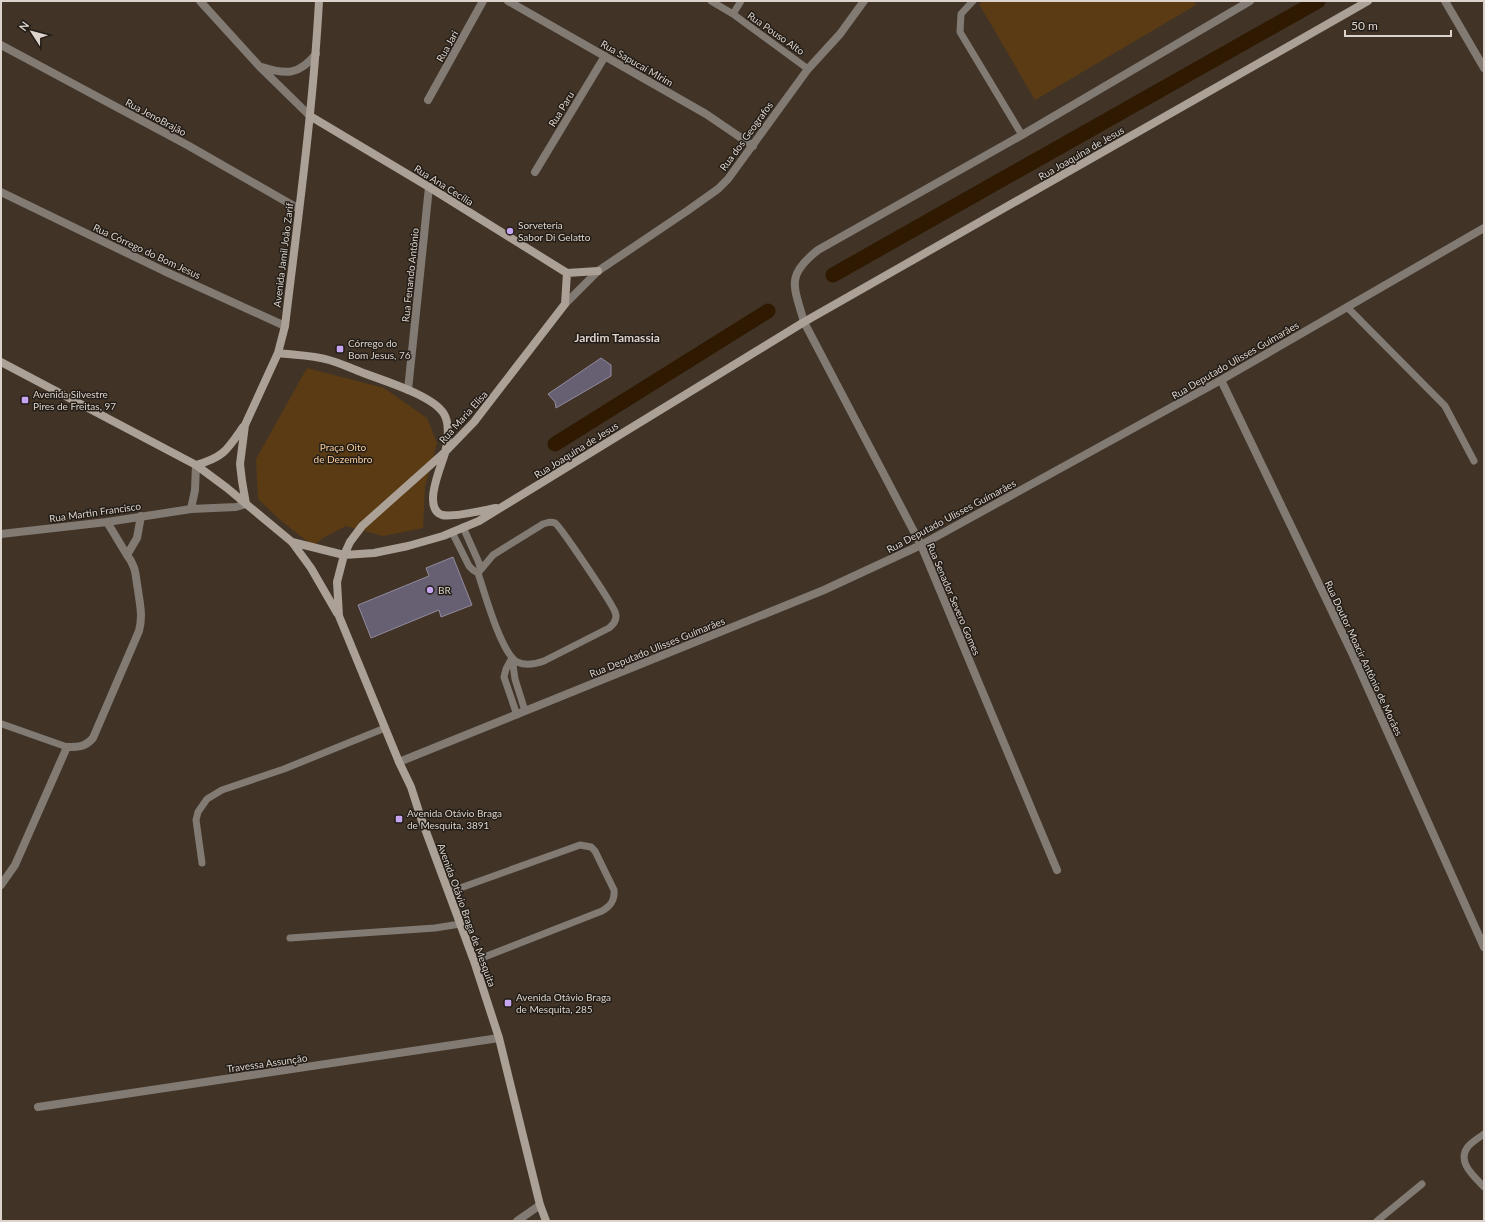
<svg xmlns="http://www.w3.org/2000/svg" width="1485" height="1222" viewBox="0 0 1485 1222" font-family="Lato,sans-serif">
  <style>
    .green { fill: #5a3b14 }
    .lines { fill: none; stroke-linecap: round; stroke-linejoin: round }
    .canal { stroke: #2f1900; stroke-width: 15 }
    .building { fill: #676072; stroke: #928b9e }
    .lane { stroke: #817b74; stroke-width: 7 }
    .street { stroke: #817b74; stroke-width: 8 }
    .secondary { stroke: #aba196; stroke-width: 8 }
    .poi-dot { fill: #c6a6f0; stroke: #231d17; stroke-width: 1.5 }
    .labels { text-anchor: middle; stroke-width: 3; stroke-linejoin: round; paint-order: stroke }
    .street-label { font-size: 10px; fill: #dcd4cc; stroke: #231d17 }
    .poi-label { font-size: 10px; fill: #dcd4cc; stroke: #231d17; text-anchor: start }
    .park-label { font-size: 10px; fill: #f9cd9d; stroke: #231d17 }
    .quarter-label { font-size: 12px; font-weight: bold; fill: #dcd4cc; stroke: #231d17 }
  </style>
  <rect width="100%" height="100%" fill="#413427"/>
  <path class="green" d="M984 1H1194L1196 5 1035 100 979 4Z
    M307 368 384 388 427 418 437 443 425 487 423 528 383 536 346 526 323 538 313 546 279 519 258 499 256 459Z"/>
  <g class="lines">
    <path class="canal" d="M833 275 1318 1
      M555 444 768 311"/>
  </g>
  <path class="building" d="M601 358 611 365V376L556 408 555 402 548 394Z
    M453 557 472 605 441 617 439 610 371 638 358 605 429 576 426 568Z"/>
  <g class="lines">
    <path class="lane" d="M711 1 733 14 808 69
      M973 1 961 14 960 32 1022 135
      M733 14 741 1
      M1347 307 1445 406 1474 461
      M463 527 479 563 480 568 478 573C484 591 501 653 517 662 526 666 536 664 544 661L609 628C614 624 618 619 615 612 612 603 560 526 555 523 550 521 547 523 543 524L493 555 478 573
      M452 532 469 566 473 570 478 573
      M512 658 506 669 504 677 517 715
      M512 658 515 679 525 711
      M2 724 67 747
      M202 863 196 820 198 812 207 799 222 790 284 769 385 728
      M449 892 580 845 591 847 595 851 614 890C615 900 611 906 602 911L474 961
      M290 938 435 928 460 924
      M1484 1134C1479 1138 1471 1142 1467 1148 1457 1163 1475 1177 1484 1187
      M1377 1221 1422 1184"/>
    <path class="street" d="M200 1 260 67 310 116
      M508 1 706 114 753 146
      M1445 1 1484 68
      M1 45 189 146 299 209
      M262 67C286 75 299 75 316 54
      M428 100 483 1
      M535 172 605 56
      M1 192 164 271 285 326
      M565 304 598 271 687 211 718 189 728 179 808 69 840 34 864 1
      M1221 380 1353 655 1484 947
      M408 390 429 187
      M191 509 195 490 196 465
      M107 522 127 555
      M1 534 107 522 191 509 236 507 246 504
      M399 762 824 590 921 545 1221 380 1484 228
      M1057 870 921 545 804 322C794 286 785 276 818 250L1022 135 1250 1
      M1 885 15 865 67 747C79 747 85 747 93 738L139 631C143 616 140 605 138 590 135 575 137 568 127 555L137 538 141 516
      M38 1107 499 1038
      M517 1221 540 1205"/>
    <path class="secondary" d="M310 116 429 187 567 273
      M567 273 598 271
      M278 353C295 355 313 355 329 360 340 363 350 368 361 372 381 380 433 395 444 414 450 424 448 443 445 453 441 467 422 508 442 515 454 518 484 510 496 508
      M1 362 196 465 227 488 292 542 311 568 337 613
      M196 465C224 457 227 450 243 427
      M246 504 242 481 240 464 245 425 278 353 285 326C298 218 313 110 319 1
      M292 542 344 555 374 553 408 546 443 536 479 521 804 322 1368 1
      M546 1221 540 1205 499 1038 474 961 421 818 411 787 399 762 339 616 337 582 344 555 350 542 362 526 445 452 474 422 565 304 567 273"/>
  </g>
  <g class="poi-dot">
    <circle cx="510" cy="231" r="4"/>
    <rect x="336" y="345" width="8" height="8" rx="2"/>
    <rect x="21" y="396" width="8" height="8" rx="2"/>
    <circle cx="430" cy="590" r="4"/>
    <rect x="395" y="815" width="8" height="8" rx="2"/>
    <rect x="504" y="999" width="8" height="8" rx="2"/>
  </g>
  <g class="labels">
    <g class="street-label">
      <text transform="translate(776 33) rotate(35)" y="4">Rua Pouso Alto</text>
      <text transform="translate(447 46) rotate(-61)" y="4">Rua Jari</text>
      <text transform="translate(637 63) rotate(30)" y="4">Rua Sapucaí MIrim</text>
      <text transform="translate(561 109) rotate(-59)" y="4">Rua Paru</text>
      <text transform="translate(156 117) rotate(28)" y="4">Rua JenoBrajão</text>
      <text transform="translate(746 136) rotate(-54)" y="4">Rua dos Geografos</text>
      <text transform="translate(1081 153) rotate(-30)" y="4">Rua Joaquina de Jesus</text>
      <text transform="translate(444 185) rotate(32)" y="4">Rua Ana Cecília</text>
      <text transform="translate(147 251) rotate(25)" y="4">Rua Córrego do Bom Jesus</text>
      <text transform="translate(283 255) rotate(-83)" y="4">Avenida Jamil João Zarif</text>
      <text transform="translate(410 275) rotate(-84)" y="4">Rua Fenando Antônio</text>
      <text transform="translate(1235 360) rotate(-30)" y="4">Rua Deputado Ulisses Guímarâes</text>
      <text transform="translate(463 417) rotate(-48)" y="4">Rua Maria Elisa</text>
      <text transform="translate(576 450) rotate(-32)" y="4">Rua Joaquina de Jesus</text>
      <text transform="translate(95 512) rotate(-8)" y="4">Rua Martin Francisco</text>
      <text transform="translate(951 516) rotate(-28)" y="4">Rua Deputado Ulisses Guímarâes</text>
      <text transform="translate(954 599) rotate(67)" y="4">Rua Senador Severo Gomes</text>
      <text transform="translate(657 647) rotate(-22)" y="4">Rua Deputado Ulisses Guímarâes</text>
      <text transform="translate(1364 658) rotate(65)" y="4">Rua Doutor Moacir Antônio de Morâes</text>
      <text transform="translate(467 915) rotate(70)" y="4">Avenida Otávio Braga de Mesquita</text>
      <text transform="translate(267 1063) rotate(-8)" y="4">Travessa Assunção</text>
    </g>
    <g class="poi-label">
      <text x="518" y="229">Sorveteria<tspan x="518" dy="12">Sabor Di Gelatto</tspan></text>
      <text x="348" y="347">Córrego do<tspan x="348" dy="12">Bom Jesus, 76</tspan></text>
      <text x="33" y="398">Avenida Silvestre<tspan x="33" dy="12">Pires de Freitas, 97</tspan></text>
      <text x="438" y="594">BR</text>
      <text x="407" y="817">Avenida Otávio Braga<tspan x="407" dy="12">de Mesquita, 3891</tspan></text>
      <text x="516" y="1001">Avenida Otávio Braga<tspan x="516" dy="12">de Mesquita, 285</tspan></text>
    </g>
    <g class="park-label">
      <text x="343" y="451">Praça Oito<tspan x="343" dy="12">de Dezembro</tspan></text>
    </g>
    <g class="quarter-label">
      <text x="617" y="342">Jardim Tamassia</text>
    </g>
  </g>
  <rect width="1485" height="1222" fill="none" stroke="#dcd4cc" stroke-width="4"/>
  <g transform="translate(32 32) rotate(306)" stroke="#231d17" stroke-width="3" paint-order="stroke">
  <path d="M0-3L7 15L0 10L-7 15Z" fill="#dcd4cc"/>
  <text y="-6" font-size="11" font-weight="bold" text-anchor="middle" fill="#dcd4cc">N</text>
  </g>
  <path d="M1345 30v6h106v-6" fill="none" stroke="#dcd4cc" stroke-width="2"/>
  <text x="1351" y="30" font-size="12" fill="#dcd4cc" stroke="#231d17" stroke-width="3" paint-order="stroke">50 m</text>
</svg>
